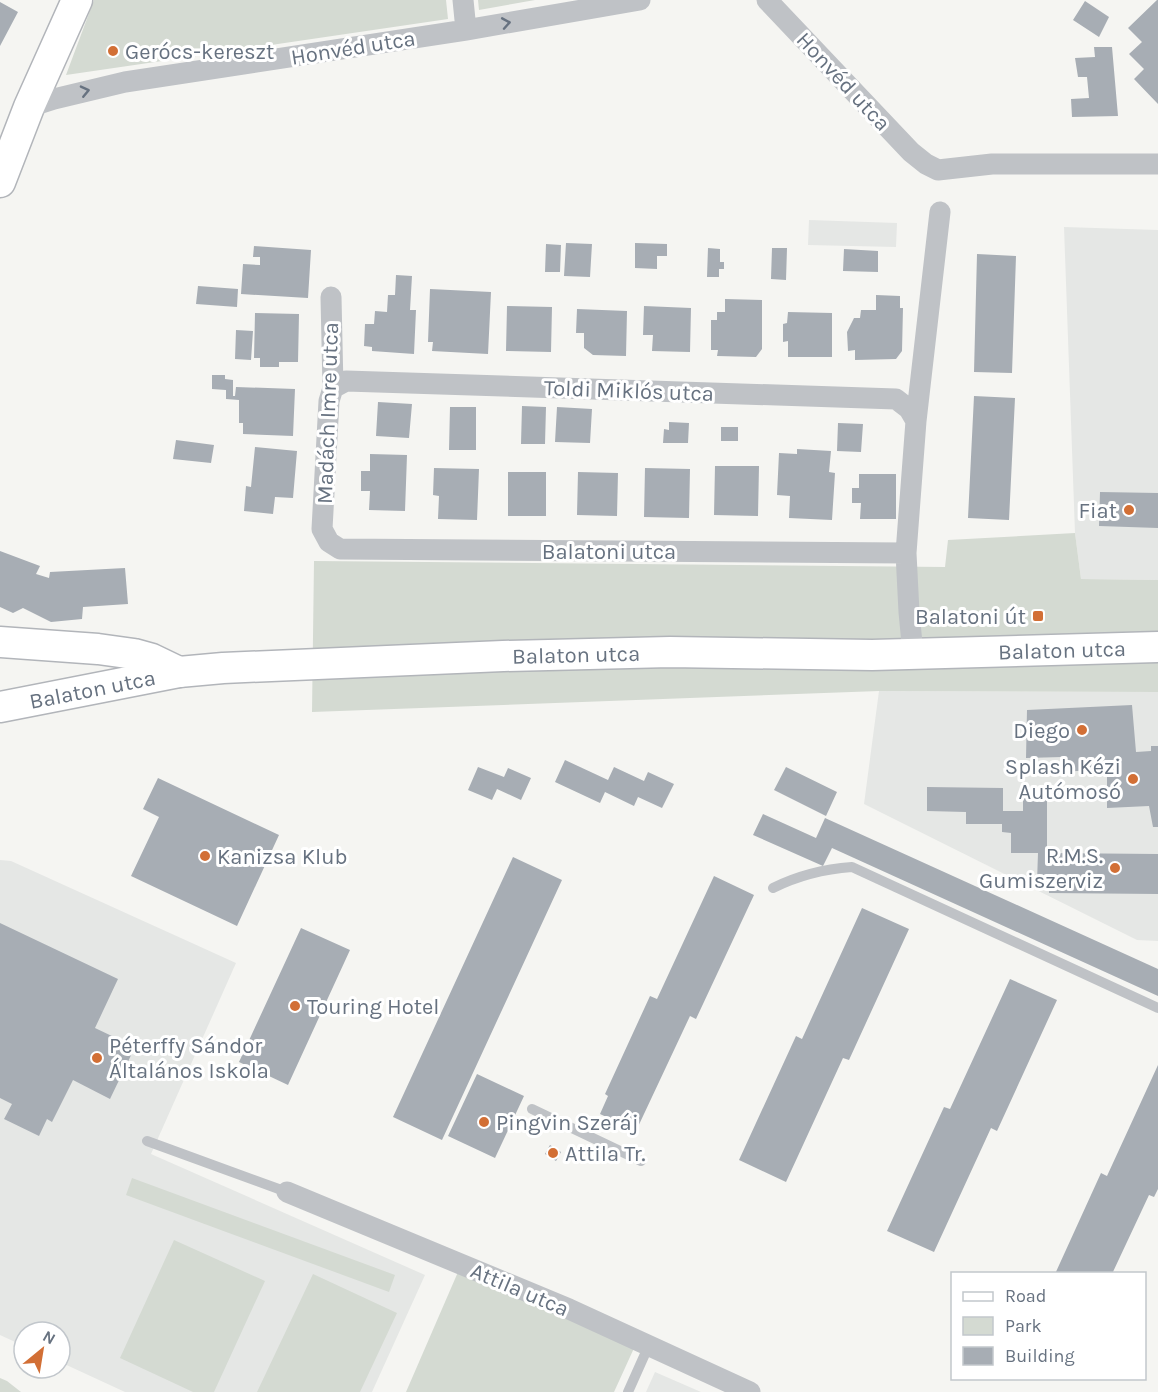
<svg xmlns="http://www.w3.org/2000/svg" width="1158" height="1392" viewBox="0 0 1158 1392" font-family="Karla,sans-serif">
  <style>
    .built { fill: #e5e7e5 }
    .green { fill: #d4dad2 }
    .building { fill: #a7adb4 }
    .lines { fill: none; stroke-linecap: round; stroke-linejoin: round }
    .secondary-casing { stroke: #b2b5ba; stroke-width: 33 }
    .lane { stroke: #bfc2c6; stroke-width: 10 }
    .street { stroke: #bfc2c6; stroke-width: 21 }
    .secondary { stroke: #fff; stroke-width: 30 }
    .oneway { stroke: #677280 }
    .poi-dot { fill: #d26f35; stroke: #fff; stroke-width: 2 }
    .labels { text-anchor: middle; stroke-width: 6; stroke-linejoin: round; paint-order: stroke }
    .street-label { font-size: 22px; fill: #677280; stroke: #fff }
    .poi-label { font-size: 22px; fill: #677280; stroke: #fff; text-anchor: start }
  </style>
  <rect width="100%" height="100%" fill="#f5f5f2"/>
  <path class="built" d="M809 220 897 223 896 247 808 245Z
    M1064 227 1158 230V580L1081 579 1075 533Z
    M879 691 1158 692V941L1137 940 864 804Z
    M0 860 11 861 236 963 151 1154 425 1275 372 1392H125L60 1362V1332H24V1346L0 1335Z
    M655 1372 701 1392H646Z"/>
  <path class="green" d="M94 0H446L448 19 66 75Z
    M478 0H535L479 10Z
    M1075 533 1081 579 1158 580V692L879 691 312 712 314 561 945 567 948 540Z
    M132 1178 395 1275 389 1292 126 1195Z
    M174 1240 265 1281 214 1392H193L120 1358Z
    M458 1272 635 1346 614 1392H406Z
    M313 1274 397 1313 360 1392H257Z
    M0 1378 7 1381 21 1392H0Z"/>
  <path class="building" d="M1157 0H1158V104L1134 79 1144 69 1129 54 1142 42 1128 28Z
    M1085 1 1109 17 1099 37 1073 20Z
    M0 2 18 12 0 46Z
    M1094 47H1112L1118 116 1072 117 1071 99 1089 98 1087 77H1078L1075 58 1095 57Z
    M566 243 592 244 590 277 564 276Z
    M635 243 667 244V256H657V269L635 268Z
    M546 244 561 245 560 272H545Z
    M254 246 311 250 308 298 241 294 243 264 260 265V257H253Z
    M708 248 720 249V262H724V269H719V277H707Z
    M772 248H787L786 280 771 279Z
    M844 249 878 251V272L843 271Z
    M977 254 1016 256 1012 373 974 372Z
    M396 275 412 276 410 310H416L414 354 372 351V347L364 346 365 324H374L375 311 387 312 388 295H395Z
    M198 286 238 289 237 307 196 304Z
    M430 289 491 292 488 354 432 351 433 342H428Z
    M876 295 900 296V308H903L902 351 896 359 855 360V350L848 351 847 332 854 318H860L861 310H876Z
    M725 299 762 300V349L756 357 717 356 718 350H711V320H717V312H725Z
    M507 306 552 307 551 352 506 351Z
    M644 306 691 308 690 352 652 351 653 335H643Z
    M577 309 627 311 626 356 593 355 584 348V333H576Z
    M788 312 832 313V357H788V341L783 342V324L787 323Z
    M255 313 299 314 298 362H279V367H260V358H254Z
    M236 330 253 331 251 360 235 359Z
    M212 375H225V379L233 380V396H235L236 387 295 389 293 436 243 434V423H239V400L226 399V390L212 389Z
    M974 396 1015 398 1009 520 968 518Z
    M378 402 412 404 409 438 376 436Z
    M522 406 546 407 545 444H521Z
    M450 407H476V450H449Z
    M557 407 592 409 590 443 555 442Z
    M669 422 689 423 688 443H663L664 429 669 430Z
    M838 423 863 424 861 452 837 451Z
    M721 427H738V441H721Z
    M176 440 214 445 211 463 173 459Z
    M255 447 297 451 293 498 275 497 273 514 244 511 246 486 251 487Z
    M797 449 831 451 829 472 835 473 832 520 789 518 790 496 777 495 779 453 797 454Z
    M370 454 407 455 405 511 369 510 370 491H361V471H370Z
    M715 466H759L758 516 714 515Z
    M434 468 479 469 477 520 438 519 439 496 433 495Z
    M645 468 690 469 689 518 644 517Z
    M508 472H546V516H508Z
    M578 472 618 473 617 516 577 515Z
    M859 474H896V519H860L861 503H852V488H859Z
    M1100 492 1158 493V528L1099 526Z
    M0 551 40 566 36 574 49 578 50 572 125 568 128 604 83 607 82 619 51 622 23 608 13 613 0 607Z
    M1132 705 1136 752 1151 751V746H1158V827H1153L1149 806 1107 808V769L1062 772V757L1026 758 1027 710Z
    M565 760 608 780 614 767 644 781 648 772 674 784 662 808 638 797 634 806 605 792 600 803 555 782Z
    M478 767 504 777 508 768 531 778 521 800 497 789 492 800 468 790Z
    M786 767 837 792 826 816 774 790Z
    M158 778 279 835 237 926 131 876 159 817 143 809Z
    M927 787 1003 788V811H1023V794H1047V853L1158 854V894L1049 893V882H1037L1038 853H1011V833L1002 832V824H966V812L927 811Z
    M763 814 816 838 825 818 1158 969V996L832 848 823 866 753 835Z
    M513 857 562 880 442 1140 393 1117Z
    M714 876 754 895 696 1019 690 1016 636 1131 600 1114 608 1096 605 1094 650 996 657 999Z
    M862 908 909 929 849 1060 843 1058 786 1182 739 1160 796 1036 802 1039Z
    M0 923 118 979 95 1028 135 1047 110 1099 73 1080 52 1122 47 1119 39 1136 4 1119 12 1104 0 1098Z
    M301 928 350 950 288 1085 239 1062Z
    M1010 979 1057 1000 997 1131 991 1128 934 1252 887 1231 944 1107 950 1109Z
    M1158 1065V1189L1154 1197 1149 1195 1112 1274H1055L1101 1173 1107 1176Z
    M477 1074 524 1096 495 1158 448 1136Z
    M550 1145 561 1152 556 1161 545 1154Z"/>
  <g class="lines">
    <g class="secondary-casing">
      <g id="secondary">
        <path d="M0 182 29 107 77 0"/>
        <path d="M0 642 98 649 134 654 152 659 179 672"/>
        <path id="s1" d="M0 707 179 672 223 668 503 656 670 652 872 655 1158 647"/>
      </g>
    </g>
    <path class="lane" d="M773 888C797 876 825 869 852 867L1158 1008
      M532 1109 641 1161
      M147 1141 287 1192
      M628 1392 649 1345"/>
    <path class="street" d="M463 0 466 30
      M767 0 911 152 926 164 938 170 992 164H1158
      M29 107 54 99 125 82 466 30 640 0
      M331 297 333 388 329 401 322 529 329 542 340 549 906 553
      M333 388 346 381 896 399 909 409 916 421
      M913 654 909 612 906 553 916 421 940 212
      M287 1192 569 1309 750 1392"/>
    <use href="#secondary" class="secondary"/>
  </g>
  <defs><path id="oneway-chevron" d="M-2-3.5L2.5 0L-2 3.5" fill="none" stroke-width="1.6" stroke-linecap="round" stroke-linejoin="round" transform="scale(1.5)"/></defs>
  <g class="oneway">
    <use href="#oneway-chevron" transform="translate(506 23) rotate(-10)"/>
    <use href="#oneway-chevron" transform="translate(85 91) rotate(-13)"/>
  </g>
  <g class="poi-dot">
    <circle cx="113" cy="51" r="6"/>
    <circle cx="1129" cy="510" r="6"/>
    <rect x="1032" y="610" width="12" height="12" rx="3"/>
    <circle cx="1082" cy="730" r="6"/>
    <circle cx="1133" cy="779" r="6"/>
    <circle cx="205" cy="856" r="6"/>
    <circle cx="1115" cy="868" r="6"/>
    <circle cx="295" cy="1006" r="6"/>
    <circle cx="97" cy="1058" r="6"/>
    <circle cx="484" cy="1122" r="6"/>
    <circle cx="553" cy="1153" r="6"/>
  </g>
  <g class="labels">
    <g class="street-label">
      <text transform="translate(353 47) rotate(-9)" y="8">Honvéd utca</text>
      <text transform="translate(844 81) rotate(47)" y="8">Honvéd utca</text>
      <text transform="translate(629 390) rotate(2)" y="8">Toldi Miklós utca</text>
      <text transform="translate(327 413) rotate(-88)" y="8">Madách Imre utca</text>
      <text x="609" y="559">Balatoni utca</text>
      <text dy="8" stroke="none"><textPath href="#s1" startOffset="1066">Balaton utca</textPath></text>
      <text dy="8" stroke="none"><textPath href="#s1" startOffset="580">Balaton utca</textPath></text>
      <text dy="8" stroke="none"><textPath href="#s1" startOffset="94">Balaton utca</textPath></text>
      <text transform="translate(520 1289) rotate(23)" y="8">Attila utca</text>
    </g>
    <g class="poi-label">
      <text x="125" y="59">Gerócs-kereszt</text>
      <text x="1117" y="518" text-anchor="end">Fiat</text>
      <text x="1026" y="624" text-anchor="end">Balatoni út</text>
      <text x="1070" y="738" text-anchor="end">Diego</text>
      <text x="1121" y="774" text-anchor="end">Splash Kézi<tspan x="1121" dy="25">Autómosó</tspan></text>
      <text x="1103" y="863" text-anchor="end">R.M.S.<tspan x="1103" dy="25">Gumiszerviz</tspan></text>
      <text x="217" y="864">Kanizsa Klub</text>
      <text x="307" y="1014">Touring Hotel</text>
      <text x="109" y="1053">Péterffy Sándor<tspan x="109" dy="25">Általános Iskola</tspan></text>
      <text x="496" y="1130">Pingvin Szeráj</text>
      <text x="565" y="1161">Attila Tr.</text>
    </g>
  </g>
  <rect x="951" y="1272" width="195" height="108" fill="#ffffff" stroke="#c2c7cc" stroke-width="1.5"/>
  <rect x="963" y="1292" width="30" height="9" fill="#ffffff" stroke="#c2c7cc" stroke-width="1.5"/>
  <text x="1005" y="1302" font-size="18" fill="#677280">Road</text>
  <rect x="963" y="1317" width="30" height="18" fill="#d4dad2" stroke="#c2c7cc" stroke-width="1.5"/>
  <text x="1005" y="1332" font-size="18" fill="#677280">Park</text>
  <rect x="963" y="1347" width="30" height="18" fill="#a7adb4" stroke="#c2c7cc" stroke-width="1.5"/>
  <text x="1005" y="1362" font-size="18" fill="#677280">Building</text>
  <g transform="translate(42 1350) rotate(30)"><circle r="28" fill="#ffffff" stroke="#c2c7cc" stroke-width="1.5"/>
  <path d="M0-4.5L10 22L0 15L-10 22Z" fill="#d26f35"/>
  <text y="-9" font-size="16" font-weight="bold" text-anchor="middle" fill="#677280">N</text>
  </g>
</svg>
